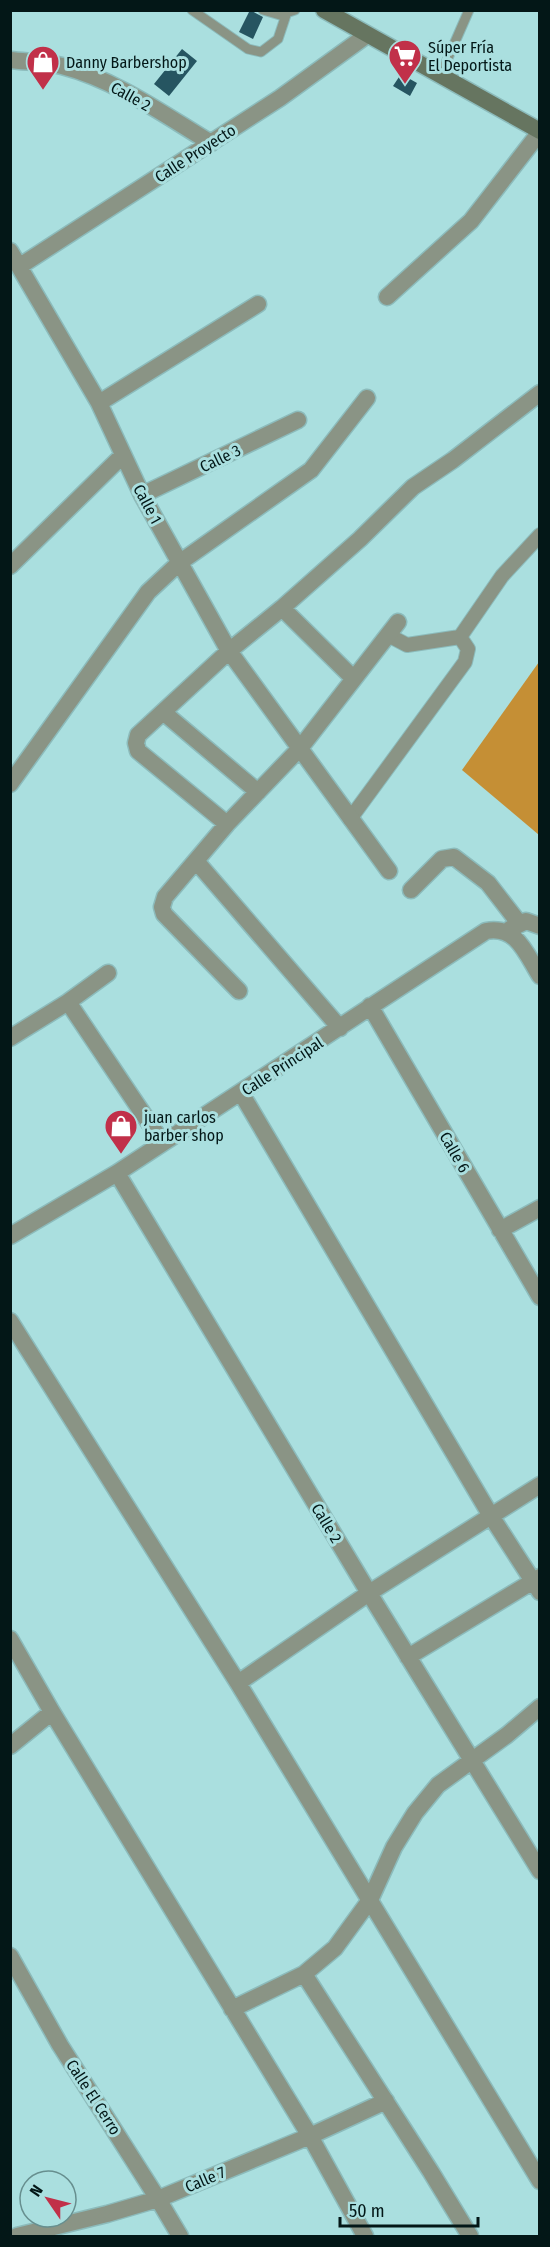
<svg xmlns="http://www.w3.org/2000/svg" width="550" height="2247" viewBox="0 0 550 2247" font-family="'Fira Sans Condensed',sans-serif">
  <style>
    .forest { fill: #c58f35 }
    .building { fill: #265561 }
    .lines { fill: none; stroke-linecap: round; stroke-linejoin: round }
    .service-casing { stroke: #8cbbbb; stroke-width: 11 }
    .pedestrian-casing { stroke: #8cbbbb; stroke-width: 16 }
    .minor-casing { stroke: #8cbbbb; stroke-width: 19 }
    .secondary-casing { stroke: #8cbbbb; stroke-width: 19 }
    .service { stroke: #8a9485; stroke-width: 9 }
    .pedestrian { stroke: #8a9485; stroke-width: 14 }
    .minor { stroke: #8a9485; stroke-width: 16 }
    .secondary { stroke: #667560; stroke-width: 16 }
    .labels { text-anchor: middle; stroke-width: 6; stroke-linejoin: round; paint-order: stroke }
    .poi-label { font-size: 16px; fill: #031717; stroke: #aadfdf; text-anchor: start }
    .street-label { font-size: 16px; fill: #031717; stroke: #aadfdf }
  </style>
  <rect width="100%" height="100%" fill="#aadfdf"/>
  <path class="forest" d="M539 662V835L462 770Z"/>
  <path class="building" d="M250 10 263 17 253 39 239 32Z
    M182 49 197 61 169 96 154 84Z
    M401 74 417 83 410 96 393 86Z"/>
  <g class="lines">
    <g class="service-casing">
      <path id="service" d="M192 10 248 49 261 52 278 39 286 15
        M263 10 280 15 295 10
        M441 74 469 10"/>
    </g>
    <g class="pedestrian-casing">
      <path id="pedestrian" d="M388 635 407 645 460 637 502 576 540 535
        M350 819 465 662 468 649 460 637"/>
    </g>
    <g class="minor-casing">
      <path id="minor" d="M10 60C27 62 45 62 62 66 116 80 163 114 211 143
        M10 251 99 403 142 495 229 651 389 871
        M20 266 280 98 367 35
        M387 297 471 221 540 132
        M99 403 258 304
        M142 495 298 420
        M10 566 123 455
        M282 608 353 678
        M163 712 258 792
        M10 784 148 592 179 563 311 470 367 398
        M227 824 138 751 136 743 138 735 229 651 282 608 360 539 413 487 453 460 540 393
        M196 861 340 1028
        M411 890 442 859 454 857 488 883 519 923
        M510 929 526 921 540 926
        M239 991 164 914 162 907 165 897 227 824 301 747 398 622
        M68 1002 162 1142
        M370 1006 540 1297
        M10 1038 68 1002 108 973
        M241 1093 491 1516 540 1592
        M117 1173 369 1593 540 1871
        M500 1230 540 1208
        M10 1236 117 1173 486 931C517 925 526 954 540 976
        M10 1321 238 1683 540 2181
        M10 1639 52 1712 310 2136 365 2236
        M408 1657 540 1577
        M238 1683 369 1593 540 1485
        M10 1746 52 1712
        M10 1956 60 2045 158 2199 180 2236
        M304 1974 431 2172 470 2236
        M232 2009 304 1974 335 1948 370 1900 394 1847 415 1813 438 1785 507 1735 540 1707
        M17 2236 107 2214 158 2199 310 2136 386 2101"/>
    </g>
    <g class="secondary-casing">
      <path id="secondary" d="M324 10 540 131"/>
    </g>
    <use href="#service" class="service"/>
    <use href="#pedestrian" class="pedestrian"/>
    <use href="#minor" class="minor"/>
    <use href="#secondary" class="secondary"/>
  </g>
  <defs>
    <g id="supermarket-pin" transform="scale(1.725)"><path d="M0 17L-7.5 6A9.5 9.5 0 1 1 7.5 6Z" fill="#c13049" stroke="#aadfdf"/><path d="M-6-5.5h2.5l.6 2H6L4.5 2H-2.5L-4.4-4H-6ZM-1.5 3.2a1.3 1.3 0 1 0 .1 0ZM3 3.2a1.3 1.3 0 1 0 .1 0Z" fill="#fff"/></g>
    <g id="shop-pin" transform="scale(1.725)"><path d="M0 17L-7.5 6A9.5 9.5 0 1 1 7.5 6Z" fill="#c13049" stroke="#aadfdf"/><path d="M-5-2.5h2.3a2.7 3.5 0 0 1 5.4 0H5L5.5 6h-11ZM-1.5-2.5h3a1.5 2.3 0 0 0-3 0Z" fill="#fff"/></g>
  </defs>
  <g fill-rule="evenodd">
    <use href="#supermarket-pin" x="405" y="56"/>
    <use href="#shop-pin" x="43" y="62"/>
    <use href="#shop-pin" x="121" y="1126"/>
  </g>
  <g class="labels">
    <g class="poi-label">
      <text x="428" y="53">Súper Fría<tspan x="428" dy="18">El Deportista</tspan></text>
      <text x="66" y="68">Danny Barbershop</text>
      <text x="144" y="1123">juan carlos<tspan x="144" dy="18">barber shop</tspan></text>
    </g>
    <g class="street-label">
      <text transform="translate(131 96) rotate(29)" y="6">Calle 2</text>
      <text transform="translate(195 153) rotate(-33)" y="6">Calle Proyecto</text>
      <text transform="translate(220 458) rotate(-26)" y="6">Calle 3</text>
      <text transform="translate(148 504) rotate(62)" y="6">Calle 1</text>
      <text transform="translate(282 1066) rotate(-33)" y="6">Calle Principal</text>
      <text transform="translate(455 1152) rotate(60)" y="6">Calle 6</text>
      <text transform="translate(327 1523) rotate(59)" y="6">Calle 2</text>
      <text transform="translate(94 2097) rotate(57)" y="6">Calle El Cerro</text>
      <text transform="translate(205 2179) rotate(-23)" y="6">Calle 7</text>
    </g>
  </g>
  <rect width="550" height="2247" fill="none" stroke="#031717" stroke-width="24"/>
  <g transform="translate(48 2199) rotate(305)"><circle r="28" fill="#aadfdf" stroke="#678f8f" stroke-width="1.5"/>
  <path d="M0-4.5L10 22L0 15L-10 22Z" fill="#c13049"/>
  <text y="-9" font-size="16" font-weight="bold" text-anchor="middle" fill="#031717">N</text>
  </g>
  <path d="M340 2217v9h138v-9" fill="none" stroke="#031717" stroke-width="3"/>
  <text x="349" y="2217" font-size="18" fill="#031717" stroke="#aadfdf" stroke-width="4.5" paint-order="stroke">50 m</text>
</svg>
